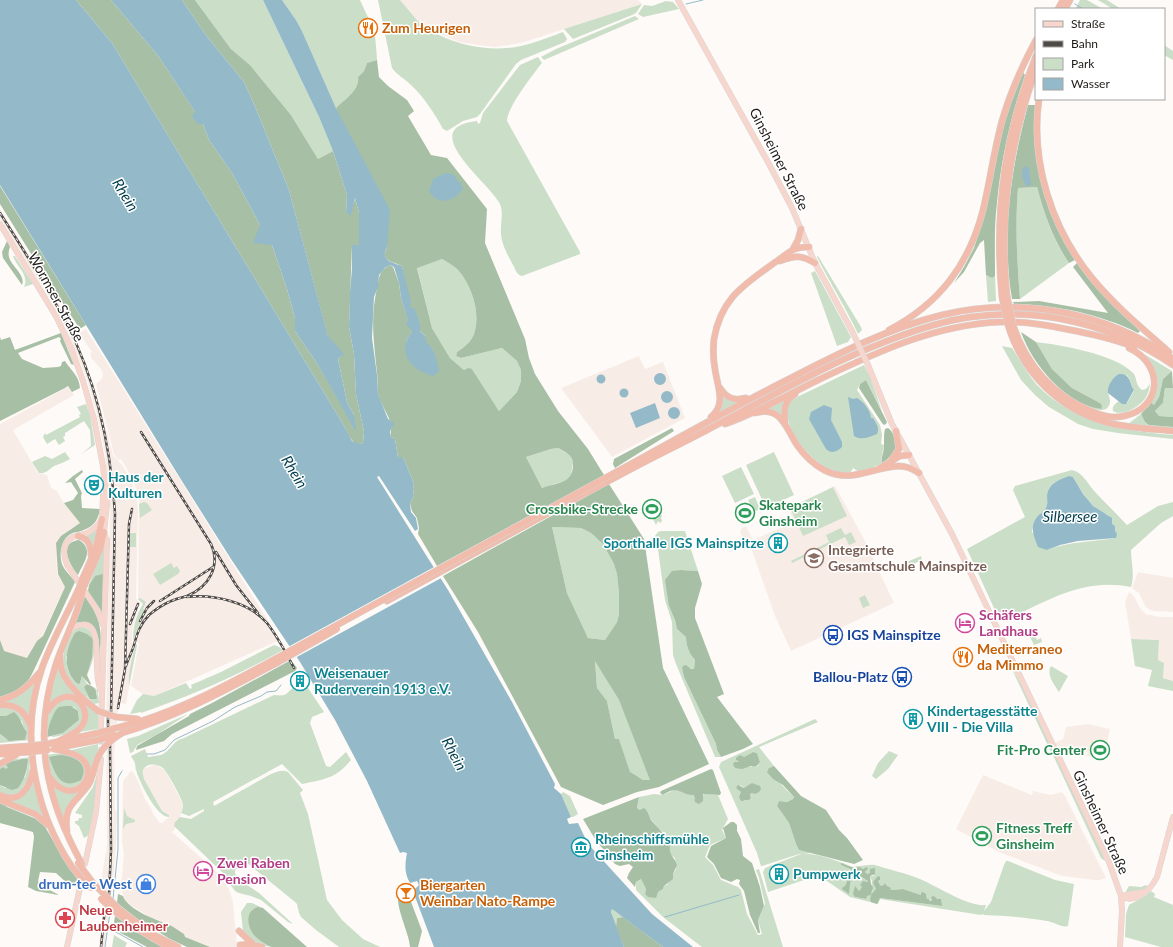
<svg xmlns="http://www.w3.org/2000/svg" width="1173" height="947" viewBox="0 0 1173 947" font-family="Lato,sans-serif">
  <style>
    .built { fill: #f8ede6 }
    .green { fill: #cadec8; fill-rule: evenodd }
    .forest { fill: #a7bfa4; fill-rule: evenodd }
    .water { fill: #94bac9 }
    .pier { fill: #fefaf7 }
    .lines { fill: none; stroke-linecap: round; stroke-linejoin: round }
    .stream { stroke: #94bac9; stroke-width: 1 }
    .major-tunnel { stroke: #dcd8d5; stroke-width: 5; stroke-dasharray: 5 2.5; stroke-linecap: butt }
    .major-casing { stroke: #d6d6d5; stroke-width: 6 }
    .highway-casing { stroke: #d6d6d5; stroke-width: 7 }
    .major { stroke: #f7d7cd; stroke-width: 5 }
    .highway { stroke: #f1bcac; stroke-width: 6 }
    .rail-casing { stroke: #4e4a47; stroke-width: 2.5 }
    .rail { stroke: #fff; stroke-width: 1; stroke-dasharray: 3; stroke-linecap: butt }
    .major-bridge-casing { stroke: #d6d6d5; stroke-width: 6; stroke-linecap: butt }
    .highway-bridge-casing { stroke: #d6d6d5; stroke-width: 7; stroke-linecap: butt }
    .major-bridge { stroke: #f7d7cd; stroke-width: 5 }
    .highway-bridge { stroke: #f1bcac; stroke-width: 6 }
    .labels { text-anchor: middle; stroke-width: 3; stroke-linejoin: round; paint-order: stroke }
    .food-label { font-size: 14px; font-weight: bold; fill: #c56008; stroke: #fff; text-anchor: start }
    .street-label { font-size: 14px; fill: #1e1a17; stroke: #fff }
    .culture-label { font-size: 14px; font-weight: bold; fill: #0d838f; stroke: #fff; text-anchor: start }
    .leisure-label { font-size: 14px; font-weight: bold; fill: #27864d; stroke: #fff; text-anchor: start }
    .education-label { font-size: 14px; font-weight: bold; fill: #785e54; stroke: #fff; text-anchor: start }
    .hotel-label { font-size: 14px; font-weight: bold; fill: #b23c85; stroke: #fff; text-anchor: start }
    .transit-label { font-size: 14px; font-weight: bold; fill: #164399; stroke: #fff; text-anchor: start }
    .shop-label { font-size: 14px; font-weight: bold; fill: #366cbe; stroke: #fff; text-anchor: end }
    .health-label { font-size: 14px; font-weight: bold; fill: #be3a42; stroke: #fff; text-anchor: start }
    .water-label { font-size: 15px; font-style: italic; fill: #054050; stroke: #fff }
  </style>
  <rect width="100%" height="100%" fill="#fefaf7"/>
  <path class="built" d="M400 0H638L642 4 521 43 495 47 478 45 459 42 439 33 427 25 422 26Z
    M0 209 58 302 76 339 97 395 113 455 123 466 131 480 137 500 138 510 136 599 141 603 138 608 132 631V643L137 645 126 704 120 703 118 712 114 754 115 810 117 811 116 844 113 881 104 947H99V946L103 917 105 882 102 876 107 845 106 724 110 510 105 454 96 411 87 379 69 336 54 306 0 218Z
    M86 329 280 640 154 696 143 694 131 686 139 643 133 642V633L138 613 143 604 138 599 139 501 133 479 121 459 118 460 114 454 96 384 101 380 103 375 102 370 92 359 90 353 92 352 79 333Z
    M639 356 645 369 663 362 685 418 612 457 561 388Z
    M68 387 74 395 13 430 38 473 47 475 51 488 57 491 64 503 81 523 70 529 56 543 57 573 65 587 28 666 0 654V424Z
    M835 486 865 541 894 603 791 651 775 616 750 545 747 546 740 532 741 529 746 526 753 540 794 522 788 508Z
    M1138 572 1173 578V612L1154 611 1150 610 1145 606 1139 593 1132 588Z
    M1129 592 1134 596 1140 608 1146 614 1160 617H1173V681L1163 678 1164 663 1158 660 1159 640 1131 639 1125 602Z
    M1089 724 1110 729 1103 760 1087 756 1088 752 1078 750 1062 757 1055 743 1063 739 1066 727Z
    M154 765H157L165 770 183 804 180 817 175 822V829L172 832 218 873 229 889 233 902 237 947H210L191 940 185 937 184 934 167 924 156 921 127 903 125 900 121 888 124 854 122 842 123 781 131 771 133 772 139 783 145 799 152 810 153 814 160 823H162L169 817 168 814 162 811 144 779 143 774V770L145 768Z
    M983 775 1032 795 1033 791 1051 795 1062 792 1065 796 1106 878 1100 880H1094L1062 876 999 852 956 829Z"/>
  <path class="green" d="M195 0H263L319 117 333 151 318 159 291 115 250 65 231 49Z
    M282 0H360C363 7 366 13 369 19 376 31 376 47 377 60L367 63 364 71 358 77C360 90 344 100 336 108L302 31 296 20Z
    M378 0H400L422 26 427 25 439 33V35C464 47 494 52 521 46 535 43 549 37 563 32L567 39 565 42 521 60 516 64 480 114 477 117 463 121 447 131 443 129C435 114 424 97 411 85 405 79 397 75 392 68Z
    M1080 0H1087L1103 9H1078L1076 8Z
    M1098 0H1107L1121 9H1113Z
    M666 1 673 2 679 9 643 17 638 14 644 5 652 6Z
    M642 4 636 13 632 15 573 39 564 29Z
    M635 16 639 19 544 60 541 57 556 49Z
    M1164 45 1173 51V60L1164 55Z
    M538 57 542 63C534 73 506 109 507 121L580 252V254L522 276C516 274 516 270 513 265 508 255 502 246 501 234 500 224 504 213 500 204 490 183 414 128 477 121L478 124 480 123 483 113 520 65Z
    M1037 187C1044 213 1053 241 1069 263L1020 299C1017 262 1015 226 1018 188Z
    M13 256H15L33 284 24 287C30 275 16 266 13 256Z
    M818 256 861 327 862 330 858 334C846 308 830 283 817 257Z
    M442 259C447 262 454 265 458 270 472 286 481 313 474 334 471 342 463 348 457 352L456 356 461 358 502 348 517 361 521 370V381L517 392 499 411 472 369 464 370 450 358 432 328 417 267Z
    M815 271 851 337 848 342 837 346 811 273Z
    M986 275 992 278 995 276 996 301 988 302Z
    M1036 342C1061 345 1114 354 1132 372 1138 377 1134 384 1142 390L1146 389 1150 384C1149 390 1148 395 1144 400 1138 407 1123 417 1113 411 1112 406 1115 404 1119 401L1122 404 1127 403 1134 391 1129 378 1127 375 1108 393C1110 399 1112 404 1106 409 1099 413 1087 405 1080 402L1100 409V403L1072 388 1052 369Z
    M1002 346 1012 348C1020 360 1027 373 1036 384 1072 422 1123 431 1173 435V439L1118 433 1093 429 1078 424 1049 407 1035 395 1021 380Z
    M1144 354 1172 371 1163 379 1159 397 1154 405 1151 402C1163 387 1156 366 1144 354Z
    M864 365 870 377 882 411 866 380 860 384 857 390 880 425 882 435 881 444 884 445 881 460 882 463 870 469 859 472 853 468 850 473C845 473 839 473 835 472 815 466 782 430 788 408 789 403 793 400 797 397Z
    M1165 388H1173V417L1159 416 1155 411 1163 403Z
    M720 391 740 401 719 413Z
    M785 400 784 420 767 409Z
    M86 404 90 415 95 445 81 454 91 446 90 430 84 421 65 433V436L63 437 65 441 59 445 55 439 47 444 43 437 45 433 46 435 80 417 79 415 81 414 77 407Z
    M1141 414 1145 422 1149 425 1173 427V429L1128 424Z
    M558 448 571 456 573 463 571 475 567 480 542 488 526 457 551 449Z
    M65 452 70 459C65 462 59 464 54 466 48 470 46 474 39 473L32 462 45 456 52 459Z
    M774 452 794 495 766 508 746 465Z
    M741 467 754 494 735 503 722 476Z
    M1072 470C1084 473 1088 485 1096 493 1106 504 1117 514 1127 525L1158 506 1173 502V516L1161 523 1131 550C1131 562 1135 575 1131 587 1084 578 1051 599 1010 618 1006 620 1003 621 999 619L967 549 1025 517 1013 490 1015 486ZM1073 477C1082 492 1090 509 1108 515L1112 524 1116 538C1093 542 1070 541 1047 550L1032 532C1033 526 1034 519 1040 515 1043 512 1042 515 1045 511 1048 506 1047 501 1047 496 1048 481 1061 479 1073 477Z
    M833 487 847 516 803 536 790 508Z
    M755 497 760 509 754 512 748 500Z
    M650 501 662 516 661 518 662 521 660 523 658 521 656 525 646 505Z
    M144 502 147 503 152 510 140 518 139 504Z
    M746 502 754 519 743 524 735 507Z
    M98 526 94 548 84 536Z
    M552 527 581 528 591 533 603 544 614 564 617 574 619 593V614L617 622 605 640 588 638 567 593Z
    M841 528 845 535 851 532 856 542 849 545 845 537 792 563 791 561 829 542 826 535Z
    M661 531H685L698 571 681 570 669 606 675 620 677 629 686 637C686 645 689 654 695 660L694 669 682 668 684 677 716 744 717 750 721 757H715L676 664 673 655 672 622 665 600 657 542 655 536 658 532Z
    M130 533H136V547H129Z
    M105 539 102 615 88 592V591L102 611 95 576 89 585Z
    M921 556 922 560 909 566 907 562Z
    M171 563 174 568 177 566 180 571 178 574 160 585 153 574Z
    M865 595 870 605 863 608 859 598Z
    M140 598 146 602 143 609 147 611 138 627 133 641C133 628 136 615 143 604L138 599Z
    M79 627C103 626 94 662 87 675L92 658 66 656C68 670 67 675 80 683L82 676H83L87 684 84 687 96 699 97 693 94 687 98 691 99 703 94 704 86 696V698C68 680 57 668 67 642 70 635 72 631 79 627Z
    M1035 635 1037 640 1041 638 1042 642 1034 645 1030 637Z
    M1131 639 1159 640 1158 660 1164 663 1163 678 1173 681V691L1148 686 1152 670 1135 666Z
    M136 644 137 645 129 686C128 673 132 658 136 644Z
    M274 645 279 647 283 650C237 676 190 696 141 713V712L130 714 137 700 143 694 154 696 186 683 190 689 192 688 191 685 221 672Z
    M595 660 619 700 651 780H643L630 773 619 739H615L607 701 597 688Z
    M58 663 59 669 98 713V729L79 732 87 716 73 696 49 705V699Z
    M1009 663 1021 684 1054 753 1052 754Z
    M1051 666 1068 676 1059 692C1054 684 1046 675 1051 666Z
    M36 680 30 720 26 713 0 703Z
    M297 686 299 688H308L324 712 312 717 310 723 326 766 330 767 346 752 351 760C335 779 325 779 302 784L282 764 213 802 214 806 271 774C277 772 282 769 288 772L303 790 300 793 308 814 327 900 342 920 363 939 380 947H339L316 930 301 917 299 913 297 904 295 902 246 862 235 870V873L238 879 259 893 293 924 288 922 261 900 251 896 239 893 235 891 222 872 174 826 175 822 180 817 191 819 204 811V809L189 816 181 813C182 811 183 807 183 804 182 799 167 771 163 768 158 764 147 762 143 770 142 773 144 777 144 779L162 811 169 815V817C157 818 139 781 136 770 135 768 136 766 135 764 135 761 132 759 131 756L145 749 148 757C152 756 157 756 161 755 170 752 173 740 184 738L274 695C291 697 285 691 297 686Z
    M66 698 78 702 84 714C79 732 70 734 53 737L51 736 63 733 79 720 78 711 74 707 56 711 47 733C48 710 47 711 66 698Z
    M0 706 14 707 27 720 30 740 0 743V734C7 742 15 741 25 740L27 732 23 727 22 721 6 716H0Z
    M188 714 156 735 137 745 133 752 130 753 127 739 138 736Z
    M815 719 818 722 759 747 774 766 769 768C776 779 784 788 794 797L793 799 787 802 779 801 777 806 789 823 796 844 799 850 812 853 799 854 762 866H761L757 853 719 767 721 762ZM753 752 757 753 760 762 758 766 735 768 733 765 744 757ZM740 785 752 793 750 794 751 798 749 800 744 801 741 795Z
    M98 744V750L89 780 73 799 65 825 51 782 56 788 81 789 87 764 67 751Z
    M889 751 898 755 888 769 876 779 872 776 878 763Z
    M53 754C62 753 76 754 83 763 85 766 85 772 86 776L78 787 66 790 51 776 47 755Z
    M1055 754 1104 858 1105 861 1101 858 1053 755Z
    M30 757 29 778 19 793 11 796 0 793V785L5 788 25 777 28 765V759H22L9 762 8 767 6 770 3 767 0 769V766L10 760Z
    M98 771 95 803 89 835 84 838 79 826 75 823V821H78L79 818H82V815L75 813 93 787Z
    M33 778 45 819 0 797 17 799Z
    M674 790C681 790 687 795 694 795V799L705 794 718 795 728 819 722 830 726 838 710 845 705 857 713 865 721 880 738 887 741 890 747 914 758 935 762 934 758 920 765 904 759 878 756 870 759 869 783 947H702L663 917 636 890V882L641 879 646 889 645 894 658 892 663 889 664 886 667 885 676 869 675 858 670 854 664 833 659 829 650 818 646 810H640L637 808 639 797 654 794 663 795Z
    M563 792 570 796 578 814 573 817H571L561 794Z
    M124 808 127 816 135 820V822L126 824 123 829Z
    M801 854C819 852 836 862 853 866 861 867 868 864 875 865 890 870 906 873 920 879 937 886 968 907 986 905L984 911 991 902 1004 865 1006 861H1008L1055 880 1074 884 1068 926C1062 928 1054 922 1047 921 1026 917 1005 916 984 915L982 914 981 915 880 899 878 904 850 897 827 881 816 876 768 892 763 872 765 868ZM846 864 863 869 866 867 868 868V869L865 872 866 874 871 873 870 870 874 876H870L872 881 871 895 866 896V899L855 897 854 892 857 889 859 891 862 887 868 881 857 874V871L854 872 850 884 843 887 845 886 852 870 841 865ZM880 877V880L878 881 880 885 882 886 885 883 890 890 903 889 921 895 926 894 927 899 932 900 942 906 880 898 870 900 876 889 875 886Z
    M1146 885 1148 887 1141 891 1127 893 1126 891 1129 886 1141 887Z
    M1151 891 1155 894 1154 897 1173 905V947H1161L1125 937 1126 914 1129 905 1145 896Z
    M247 903H252L263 908 258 907 251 930C257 939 264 944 274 947 261 947 251 940 243 931L241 912Z
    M612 909 623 917 617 918 616 927 611 912Z
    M114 935 127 943 125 947H112Z"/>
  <path class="forest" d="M76 0H111L159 57 203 124 209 140 232 173 260 225 272 245 287 289 295 318V331L316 362 351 421 353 428 354 415 347 402 338 359 343 354 328 337 289 190 254 104 244 82 205 34 182 0H195L231 49 250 65 291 115 318 159 333 151 347 195 346 212 354 203 355 198 359 213V245H352L349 327 354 354 356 394 364 432 363 443C352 448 347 431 343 424L112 43Z
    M377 60 379 77 388 86 407 100 414 111 408 116 431 155 447 158 487 209 485 243 525 339 529 358 535 374 558 411 588 449 604 475 437 566 418 534 419 528 417 518 412 511 410 503 414 495 413 489 414 484 404 459 398 457 395 439 391 437C390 433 392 429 391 425 389 415 381 405 378 394 377 387 378 379 377 373 374 342 370 319 377 288 380 276 378 272 390 265L393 267 399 283 401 298 412 331 406 341 433 350 425 341V336L420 331V324L410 307 402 266C392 261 380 262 387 247L336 108C344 100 360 90 358 77L364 71 367 63ZM442 259C447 262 453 265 458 270 472 286 481 313 474 334 471 342 463 348 457 352L456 356 461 358 502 348 517 361 521 370V381L517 392 499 411 472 369 468 368 464 370 450 358 432 328 417 268ZM558 448C562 450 568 453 571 457 575 463 573 476 566 480 559 484 549 485 542 488L526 457 551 449Z
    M1023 72 1025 75C1011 116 1001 159 997 203 994 227 995 251 995 276L992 278 986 275 984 240 980 243 964 272 954 283 964 267 974 248 981 226 1001 129 1022 73Z
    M1028 105H1036C1036 123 1034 143 1037 160 1042 196 1057 229 1075 260L1069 263C1053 240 1044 213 1037 187L1018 188C1015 226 1017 262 1020 299H1012C1001 234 1011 168 1028 105Z
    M0 186 86 325 80 329 50 284 0 204Z
    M7 241 10 247C9 250 8 253 9 257 11 266 26 275 22 285L3 258 2 252Z
    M1077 263 1106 297 1140 331 1138 333C1097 313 1059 306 1014 304L1013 302 1039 301 1108 313 1073 267Z
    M1021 332 1036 342 1052 369 1072 388 1100 403 1102 406 1101 409C1066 405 1032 364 1021 332Z
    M61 333 74 365 71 364 60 341 61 339 59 337 18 353 22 359 43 368 58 367 61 366 62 362 65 361C71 371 79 375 80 388L72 392 68 386 65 388 0 421V337L1 340 10 337 15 350Z
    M1172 371 1173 388H1165L1163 403 1155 411 1159 416 1173 417V427L1149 425 1145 422 1141 414 1151 402 1154 405 1159 397 1163 379Z
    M866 380 887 422 886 424 884 425 882 423 859 388 860 384Z
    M672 428 674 431 615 468 613 464 614 459Z
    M888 428C892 431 893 433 895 439 898 451 892 456 882 463 881 459 882 457 883 453 885 445 883 437 885 429Z
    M82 470 83 472 75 479 82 493 81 496 82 508 100 509C98 523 91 528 78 532 75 532 72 533 69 535 61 541 59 554 62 564 64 570 71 576 75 582L33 672 27 683 16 691 0 697V640L4 651 27 658 37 641 43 636 65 587 58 574 56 543 61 536 80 523 64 503 73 500 78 493 71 482 65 483 73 476Z
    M609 484 644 539 663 668 709 764 659 787 637 792 603 805 561 787 478 632 443 576ZM552 527 581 528 591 533 603 544 614 564 617 574 619 593V614L617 622 605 640 588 638 567 593ZM595 661 619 700 650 780H643L630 772 619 739H615L607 701 597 688Z
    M79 540C95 550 83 563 78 575 70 565 57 543 79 540Z
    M681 570 698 571 702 584 695 608V618L724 694 717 697 753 744 743 749 721 757 717 750 716 744 684 677 682 668 683 666 686 665 691 669H694L695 660C689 654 686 645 686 637L677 629 675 620 669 606 665 580 672 571Z
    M103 574 102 612 88 591 89 585 95 576Z
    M85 596C103 622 102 632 99 662 99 648 102 628 86 623 82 621 78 623 74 623Z
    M79 631 87 634 93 639 92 658 87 675 91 684 90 685 82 676 80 683 78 684C62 670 65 650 75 633Z
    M291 660 297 668 295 671 172 734 164 741 136 750 137 746 189 716 190 714 212 703Z
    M87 684C95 688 96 687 97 698L96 699H90L84 687Z
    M66 706H71L78 711 79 720 63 733 47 737C47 731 53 711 59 707 60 707 65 706 66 706Z
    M14 712C23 720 20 724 27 732L25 740 9 741 0 734V716H6Z
    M753 752 757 753 760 762C757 767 755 767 751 766L742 769 735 768 733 765 734 762H737L739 761 736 760V758L740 755 744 757Z
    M60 755C74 756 90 763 81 780 60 791 55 773 49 757Z
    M22 759H28C28 769 24 780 18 788L12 790 0 785V769L3 767 6 769 8 767 5 764 9 762Z
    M774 766 801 796 826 810 839 830 847 838 863 860 854 864 799 850 796 844 789 823 777 806 779 801 787 802 793 799 794 797 783 785 773 779 767 772 769 768Z
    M711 769 713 770 721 793 720 795 703 794V801L699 804 695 802 694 795C681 796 679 784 663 795L660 793 661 791Z
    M752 783 760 786 761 789 759 792 755 794 752 793 750 794 751 798 749 800 741 801 739 797 741 792 736 788 738 785 744 788Z
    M639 797 637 808 640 810 644 808C648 811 649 816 651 820 658 828 665 834 670 844 668 855 674 856 677 865L673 874V879L664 886 663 889 658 892 656 898 648 897 645 894 646 889 641 879 636 882 635 887 627 878 629 873 633 867 629 864 620 866 615 864 595 839 583 819Z
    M0 802 7 807 34 818 44 825 62 856 77 879 78 885 68 884 56 873 40 872 38 881 42 886 59 895 36 891 28 887 34 837 33 832 0 823Z
    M731 822H734L737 825V831L741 839 743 856 752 863 760 887 764 906 758 920 760 933H758L750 915 744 891 739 884 740 880 737 879 731 882 721 878 714 864 707 857 711 846 726 838 723 828Z
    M841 863 855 868 859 867 863 869 866 867 868 868V869L865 872 867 874 870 873V869L875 868V874L870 876 871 884 873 888 872 890 871 895 876 889 873 882 878 876 880 877V880L878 881 880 885 882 886 885 883 887 886 891 888 890 890 903 889 921 895V893L923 892 926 894 927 899H929L930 901 932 900 931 897 934 896 937 899H941L942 906 880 898 877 904 871 902 870 900 871 895 867 896 866 899 855 897 853 894 855 886 859 891 862 887 860 885 863 881 867 882 868 881 857 874V871L854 872 850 884 849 894 842 889 843 887 845 886 852 870 841 865Z
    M407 891 422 931 418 947H410C410 935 394 904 399 895 401 893 404 892 407 891Z
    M118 894 123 896C127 909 156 920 167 924 173 926 179 931 184 934L185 937 210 947H187L170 939 139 920 117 903Z
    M258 907 263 908 307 947C296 947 283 947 272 947 267 945 260 941 256 937 247 929 244 911 258 907Z
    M115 916 151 941 163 947H147L113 929Z
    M623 917 663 947H624L616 927 617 918Z"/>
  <path class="water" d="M0 0H76L112 43 343 424 352 441 360 444 363 443 364 432 356 394 354 354 349 327 350 292 352 268V245H359V213L355 198 351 216 346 212 347 195 333 151 319 117 263 0H282L296 20 302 31 336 108 390 210 387 247C380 261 392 262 402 266L411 302 410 307 415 309 420 324V331L425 336C425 343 430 344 433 350 436 356 438 364 439 371L433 376C418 372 401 361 406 342 407 338 410 334 412 331L406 324 408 320 401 298 399 283 394 267 390 265 385 268 379 275 378 287 374 297 372 338 377 375 378 394 388 419 394 423V426L392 427 390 432 391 437 395 439 398 457H401L404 459 414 484 413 489 414 495 410 503 411 512 416 518 418 529 415 531 379 476 377 477 448 590 512 702 555 784 554 788 561 794 571 817 567 819 569 824 578 823 588 844 652 914 693 947H663L612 909 611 912 624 947H434L414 894V890L419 885 417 881 410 883C404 873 405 864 407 853L403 852 400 853 367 781 335 720 300 662 231 559 180 478 0 185Z
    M111 0H182L205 34 244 82 254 104 289 190 328 336 344 354 338 359 347 402 354 415 356 428 355 430 353 428 350 421 316 362 295 331V318L287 289 272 245 253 243 260 225 232 173 209 140 203 124H198L192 117 195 112 159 57Z
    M1023 167H1029L1031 185 1026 186 1022 176Z
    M446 173C452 174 456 174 457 181L460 182 463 189C454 202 437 206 429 191L433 179Z
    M654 379a6 6 0 1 1 12 0a6 6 0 1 1-12 0Z
    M1119 374C1131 374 1129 382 1134 390L1126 404H1122L1108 393C1107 386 1113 377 1119 374Z
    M596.5 379a4.5 4.5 0 1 1 9 0a4.5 4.5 0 1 1-9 0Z
    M619.5 393a4.5 4.5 0 1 1 9 0a4.5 4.5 0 1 1-9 0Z
    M661 397a6 6 0 1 1 12 0a6 6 0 1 1-12 0Z
    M848 397 853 399 857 398C863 401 871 411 871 418H873C876 423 880 428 877 434 869 437 861 441 854 436Z
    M655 403 660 418 636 428 630 413Z
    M824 405 832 408 831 420 842 442V447C837 452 831 454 826 449L809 419 811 412Z
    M668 413a6 6 0 1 1 12 0a6 6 0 1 1-12 0Z
    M1069 476 1073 477 1083 494 1093 506 1112 518V524L1115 526V531L1117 534 1116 538 1078 541 1060 545 1047 550 1038 547C1034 536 1029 527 1037 517 1040 513 1044 513 1046 508 1048 504 1047 500 1047 496 1048 483 1059 480 1069 476Z"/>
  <path class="pier" d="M436 566 443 577 295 658 288 647Z"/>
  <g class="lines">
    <path class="stream" d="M686 4 703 0
      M1075 4 1083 9
      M147 754H154L165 750 174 740 213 721 235 707 261 696 267 692 276 691 281 685
      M113 899 118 849V778L122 771
      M665 917 739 895
      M114 931 143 947
      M105 947 110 912"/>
    <path class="major-tunnel" d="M101 752V728"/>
    <g class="major-casing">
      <path id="major" d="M678 0 769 164 792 208 815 263 852 331
        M0 224 57 318 71 348 83 381 94 419 103 466 107 504 104 532 107 542
        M868 365 892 424 952 534 1109 862 1121 896 1122 911 1120 947
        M103 625 98 611 67 565C63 556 62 542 73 537 78 535 84 535 89 532 94 529 99 524 102 519L103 496
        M69 630C101 610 96 649 97 667 97 674 98 682 100 689
        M101 727 107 540
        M85 864 96 812 101 759
        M1121 896C1135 905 1151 889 1157 877L1173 817
        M1121 896 1142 892
        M67 947 81 883"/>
    </g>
    <g class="highway-casing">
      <path id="highway" d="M1058 9 1063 0
        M1065 9 1070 0
        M1039 99C1030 162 1052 229 1092 278 1115 306 1142 328 1169 352
        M793 249 798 240 801 229
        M780 261C796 255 801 255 815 263
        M1007 296C999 219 1009 143 1036 70
        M1002 297C994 214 1005 132 1036 56
        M1008 325C1023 374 1060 410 1109 423 1130 428 1152 429 1173 431
        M1013 325C1026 364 1053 396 1091 411 1101 415 1112 419 1124 416 1163 408 1164 364 1129 348
        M889 330C939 304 969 265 983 210 990 181 994 150 1002 121 1010 93 1022 66 1036 40
        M720 388C727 399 735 401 746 398
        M755 413C781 405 786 428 797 445 804 455 813 464 824 470 852 484 871 467 899 466 907 466 913 469 919 473
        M711 417C727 404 717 386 715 369 713 359 713 349 714 339 721 298 744 285 774 263 787 255 792 246 809 247
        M785 423C784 411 783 402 795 394
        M725 424C757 413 787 395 818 380 875 353 936 324 1001 322 1026 321 1051 326 1076 331 1096 335 1115 339 1134 347
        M892 459 899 449 896 431
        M878 469 900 456 909 455
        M618 471C675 440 731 408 789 379 837 354 889 328 942 315 1021 296 1107 312 1173 359
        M78 536C88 538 91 545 91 555
        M82 580 96 548 102 519
        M85 584 100 549 104 532
        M387 601C465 559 541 516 620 475 649 459 679 445 709 429 768 398 825 365 887 341 915 330 942 321 971 317 1041 307 1115 325 1173 365
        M60 655C60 660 60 666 62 671 68 687 85 701 98 711
        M0 700C17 696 28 687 39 673
        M0 705C17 704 25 711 31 727
        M46 713C67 678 96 708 81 727 75 734 65 738 57 742
        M138 722C186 707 231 683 275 659
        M122 733C177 717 227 689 277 663
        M47 744 98 733
        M0 748 29 746
        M56 748 98 740
        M0 754 29 752
        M0 764 16 755
        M49 776C71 811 102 775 81 758 74 753 63 751 54 749
        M0 795C20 805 30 787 33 770
        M0 800 35 814 48 825
        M67 831C63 804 76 803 89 784 92 779 93 772 95 766
        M82 864C46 799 32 737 56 664 64 639 78 616 83 589
        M72 867C34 810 19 734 42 668 52 640 67 615 79 588
        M120 910 152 934 178 947
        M117 913 136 928 168 947
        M239 931 253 944
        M240 945 249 944 262 947"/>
    </g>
    <use href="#major" class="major"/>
    <use href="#highway" class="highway"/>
    <g class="rail-casing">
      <path id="rail" d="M0 213C23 249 46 285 66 322 97 382 111 448 115 514L111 713
        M216 552 236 585 258 613
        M187 597C214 594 249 602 267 623 278 637 286 653 294 668
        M160 601 213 567
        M140 621 147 608 154 601
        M130 624 138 604
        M126 666C128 659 132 652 134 645 137 634 140 624 149 615 155 610 162 605 169 602 175 599 181 598 187 596 209 587 221 566 211 544L141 432
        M118 708 125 669 129 524 132 509
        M108 726V718
        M109 895 111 850 110 745
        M101 947 105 908"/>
    </g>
    <use href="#rail" class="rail"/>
    <g class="major-bridge-casing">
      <path id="major-bridge" d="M852 331 868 365"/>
    </g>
    <g class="highway-bridge-casing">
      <path id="highway-bridge" d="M1007 296 1013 325
        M1002 297 1008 325
        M79 588 82 580
        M83 589 85 584
        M275 659 618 471
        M277 663 337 629
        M98 711 116 717 138 719
        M98 733 138 722
        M98 740 115 735
        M29 746 47 744
        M29 752 48 750
        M95 766C99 750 108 742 122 733
        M78 863 94 884 120 910
        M72 867 82 879 91 888
        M101 899 117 913"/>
    </g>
    <use href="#major-bridge" class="major-bridge"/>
    <use href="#highway-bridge" class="highway-bridge"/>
  </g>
  <defs>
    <g id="restaurant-ring" transform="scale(1)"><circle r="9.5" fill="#fff" stroke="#e8710a" stroke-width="1.5"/><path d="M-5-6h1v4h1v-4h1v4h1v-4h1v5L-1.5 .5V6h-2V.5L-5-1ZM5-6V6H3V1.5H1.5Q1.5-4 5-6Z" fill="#e8710a"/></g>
    <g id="theatre-ring" transform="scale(1)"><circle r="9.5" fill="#fff" stroke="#0f9aa8" stroke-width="1.5"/><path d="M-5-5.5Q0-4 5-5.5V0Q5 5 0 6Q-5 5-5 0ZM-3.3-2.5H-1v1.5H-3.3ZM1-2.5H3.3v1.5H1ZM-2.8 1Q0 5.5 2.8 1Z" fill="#0f9aa8"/></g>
    <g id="stadium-ring" transform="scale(1)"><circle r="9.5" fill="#fff" stroke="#2e9e5b" stroke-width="1.5"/><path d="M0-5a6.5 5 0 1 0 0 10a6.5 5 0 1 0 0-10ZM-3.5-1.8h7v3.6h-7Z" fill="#2e9e5b"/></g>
    <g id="building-ring" transform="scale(1)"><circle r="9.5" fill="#fff" stroke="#0f9aa8" stroke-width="1.5"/><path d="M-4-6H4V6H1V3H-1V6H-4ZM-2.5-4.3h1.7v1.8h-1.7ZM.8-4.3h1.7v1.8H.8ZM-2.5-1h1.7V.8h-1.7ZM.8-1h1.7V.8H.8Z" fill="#0f9aa8"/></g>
    <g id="school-ring" transform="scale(1)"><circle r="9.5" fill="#fff" stroke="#8d6e63" stroke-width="1.5"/><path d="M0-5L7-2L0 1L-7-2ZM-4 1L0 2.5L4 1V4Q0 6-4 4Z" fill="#8d6e63"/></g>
    <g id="hotel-ring" transform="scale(1)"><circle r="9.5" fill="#fff" stroke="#d1479c" stroke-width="1.5"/><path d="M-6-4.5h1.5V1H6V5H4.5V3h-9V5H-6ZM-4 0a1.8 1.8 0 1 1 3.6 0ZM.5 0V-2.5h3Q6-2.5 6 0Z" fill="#d1479c"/></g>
    <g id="bus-ring" transform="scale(1)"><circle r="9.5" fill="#fff" stroke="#1a4fb4" stroke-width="1.5"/><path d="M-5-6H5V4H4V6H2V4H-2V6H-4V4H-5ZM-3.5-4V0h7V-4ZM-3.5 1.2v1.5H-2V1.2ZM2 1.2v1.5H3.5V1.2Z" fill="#1a4fb4"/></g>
    <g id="museum-ring" transform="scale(1)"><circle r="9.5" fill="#fff" stroke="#0f9aa8" stroke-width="1.5"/><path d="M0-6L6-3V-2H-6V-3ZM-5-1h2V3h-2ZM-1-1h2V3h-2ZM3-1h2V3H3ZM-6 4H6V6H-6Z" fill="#0f9aa8"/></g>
    <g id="shop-ring" transform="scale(1)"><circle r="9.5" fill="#fff" stroke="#3f7fe0" stroke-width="1.5"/><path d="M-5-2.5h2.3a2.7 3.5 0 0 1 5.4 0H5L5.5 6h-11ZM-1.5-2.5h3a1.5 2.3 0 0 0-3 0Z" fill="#3f7fe0"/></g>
    <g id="bar-ring" transform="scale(1)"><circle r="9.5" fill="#fff" stroke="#e8710a" stroke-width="1.5"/><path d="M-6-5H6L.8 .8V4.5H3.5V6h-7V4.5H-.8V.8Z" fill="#e8710a"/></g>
    <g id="pharmacy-ring" transform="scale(1)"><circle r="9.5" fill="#fff" stroke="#e0444e" stroke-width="1.5"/><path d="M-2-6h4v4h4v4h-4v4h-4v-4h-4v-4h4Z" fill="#e0444e"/></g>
  </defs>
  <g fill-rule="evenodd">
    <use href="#restaurant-ring" x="368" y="28"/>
    <use href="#theatre-ring" x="94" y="485"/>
    <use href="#stadium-ring" x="652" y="509"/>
    <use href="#stadium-ring" x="745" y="513"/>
    <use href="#building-ring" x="778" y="543"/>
    <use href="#school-ring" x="814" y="558"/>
    <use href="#hotel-ring" x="965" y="623"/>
    <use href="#bus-ring" x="833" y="635"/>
    <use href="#restaurant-ring" x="963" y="657"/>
    <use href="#bus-ring" x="902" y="677"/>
    <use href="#building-ring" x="300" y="681"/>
    <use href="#building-ring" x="913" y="719"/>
    <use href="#stadium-ring" x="1100" y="750"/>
    <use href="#stadium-ring" x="982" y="836"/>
    <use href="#museum-ring" x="581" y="847"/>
    <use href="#hotel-ring" x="203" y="871"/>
    <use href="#building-ring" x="779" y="874"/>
    <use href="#shop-ring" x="146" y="884"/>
    <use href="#bar-ring" x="406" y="893"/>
    <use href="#pharmacy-ring" x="65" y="918"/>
  </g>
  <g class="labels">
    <g class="food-label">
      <text x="382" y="33">Zum Heurigen</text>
      <text x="977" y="654">Mediterraneo<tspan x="977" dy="16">da Mimmo</tspan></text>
      <text x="420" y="890">Biergarten<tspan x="420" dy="16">Weinbar Nato-Rampe</tspan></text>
    </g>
    <g class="street-label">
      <text transform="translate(779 159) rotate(63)" y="5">Ginsheimer Straße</text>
      <text transform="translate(56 297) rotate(61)" y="5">Wormser Straße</text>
      <text transform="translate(1101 822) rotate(65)" y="5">Ginsheimer Straße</text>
    </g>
    <g class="culture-label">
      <text x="108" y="482">Haus der<tspan x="108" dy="16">Kulturen</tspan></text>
      <text x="764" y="548" text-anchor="end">Sporthalle IGS Mainspitze</text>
      <text x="314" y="678">Weisenauer<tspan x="314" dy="16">Ruderverein 1913 e.V.</tspan></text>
      <text x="927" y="716">Kindertagesstätte<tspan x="927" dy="16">VIII - Die Villa</tspan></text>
      <text x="595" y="844">Rheinschiffsmühle<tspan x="595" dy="16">Ginsheim</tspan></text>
      <text x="793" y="879">Pumpwerk</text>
    </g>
    <g class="leisure-label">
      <text x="759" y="510">Skatepark<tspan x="759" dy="16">Ginsheim</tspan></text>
      <text x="638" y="514" text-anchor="end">Crossbike-Strecke</text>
      <text x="1086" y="755" text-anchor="end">Fit-Pro Center</text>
      <text x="996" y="833">Fitness Treff<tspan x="996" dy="16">Ginsheim</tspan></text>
    </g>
    <g class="education-label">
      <text x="828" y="555">Integrierte<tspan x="828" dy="16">Gesamtschule Mainspitze</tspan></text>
    </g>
    <g class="hotel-label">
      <text x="979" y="620">Schäfers<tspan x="979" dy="16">Landhaus</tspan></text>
      <text x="217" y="868">Zwei Raben<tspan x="217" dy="16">Pension</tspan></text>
    </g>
    <g class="transit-label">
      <text x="847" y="640">IGS Mainspitze</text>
      <text x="888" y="682" text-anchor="end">Ballou-Platz</text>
    </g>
    <g class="shop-label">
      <text x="132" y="889">drum-tec West</text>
    </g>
    <g class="health-label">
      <text x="79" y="915">Neue<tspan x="79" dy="16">Laubenheimer</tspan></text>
    </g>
    <g class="water-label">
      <text transform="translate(125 195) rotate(59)" y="5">Rhein</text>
      <text transform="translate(294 472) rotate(59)" y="5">Rhein</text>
      <text x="1070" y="522">Silbersee</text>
      <text transform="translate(454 754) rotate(62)" y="5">Rhein</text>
    </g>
  </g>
  <rect x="1035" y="8" width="130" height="92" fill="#ffffff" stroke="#a5a3a2"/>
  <rect x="1043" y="21" width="20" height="6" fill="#f7d7cd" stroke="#a5a3a2"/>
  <text x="1071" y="28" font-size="12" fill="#1e1a17">Straße</text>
  <rect x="1043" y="41" width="20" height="6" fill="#4e4a47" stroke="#a5a3a2"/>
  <text x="1071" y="48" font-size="12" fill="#1e1a17">Bahn</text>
  <rect x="1043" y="58" width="20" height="12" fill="#cadec8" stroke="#a5a3a2"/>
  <text x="1071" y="68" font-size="12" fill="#1e1a17">Park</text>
  <rect x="1043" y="78" width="20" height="12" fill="#94bac9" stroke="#a5a3a2"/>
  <text x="1071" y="88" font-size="12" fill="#1e1a17">Wasser</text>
</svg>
